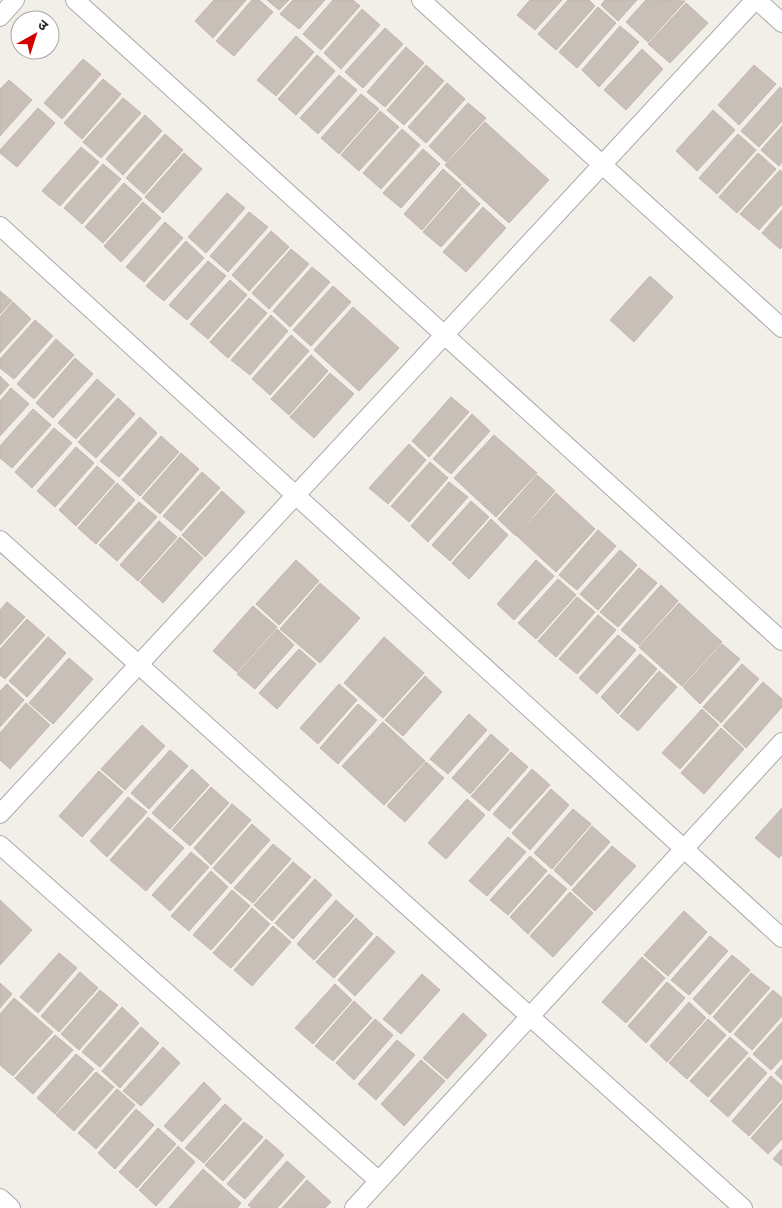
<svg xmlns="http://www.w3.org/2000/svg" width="782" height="1208" viewBox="0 0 782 1208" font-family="'Source Sans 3','Noto Sans Devanagari',sans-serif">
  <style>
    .building { fill: #c7bfb8; stroke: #c4b6ab }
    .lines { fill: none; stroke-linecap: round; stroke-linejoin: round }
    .lane-casing { stroke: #a9a9a9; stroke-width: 20 }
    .lane { stroke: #fff; stroke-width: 18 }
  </style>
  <rect width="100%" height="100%" fill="#f2efe9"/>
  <path class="building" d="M214 0H246L213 38 195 21Z
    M252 0H259L273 12 234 56 216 41Z
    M267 0H289L279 10Z
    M293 0H325L299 29 280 14Z
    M333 0H353L360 6 321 50 303 34Z
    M530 0H562L535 30 517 15Z
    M568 0H589L595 6 556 50 538 34Z
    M605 0H637L618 21 601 5Z
    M646 0 685 1 648 42 626 22Z
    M686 3 708 23 670 63 648 44Z
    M598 7 616 23 577 68 559 52Z
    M362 9 380 25 341 69 324 53Z
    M620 26 639 42 599 87 582 70Z
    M385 28 403 44 363 88 345 72Z
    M296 36 314 52 276 96 257 80Z
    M406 47 424 63 385 107 367 92Z
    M642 49 663 69 626 110 604 90Z
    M317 55 335 71 296 115 278 99Z
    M83 59 101 74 62 119 44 103Z
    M426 65 444 81 404 125 387 110Z
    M754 65 776 84 739 125 718 105Z
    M339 75 357 90 318 134 300 118Z
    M103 79 121 94 82 139 64 123Z
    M9 80 32 100 0 136V89Z
    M447 83 465 99 426 143 408 127Z
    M780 87 782 89V121L759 147 741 131Z
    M361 94 379 109 339 154 321 138Z
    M123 98 141 113 101 158 83 142Z
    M468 103 486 118 446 162 429 146Z
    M38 108 55 123 17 167 0 153V150Z
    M713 110 735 130 697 171 676 151Z
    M380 111 399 127 359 171 341 155Z
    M145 115 162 131 123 175 106 159Z
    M485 122 549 180 509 223 445 165Z
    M782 126V162L779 166 761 150Z
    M402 129 420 145 381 189 363 173Z
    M165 134 183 150 144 194 126 178Z
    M738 134 756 150 717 194 699 178Z
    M81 147 99 162 60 206 42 191Z
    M423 149 440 164 401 208 383 193Z
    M184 153 202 169 163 213 145 197Z
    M758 153 776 169 737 213 719 197Z
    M103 164 121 179 82 224 64 208Z
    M443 169 461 185 422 230 404 214Z
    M780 170 782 172V204L759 230 740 214Z
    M124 183 142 199 103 243 85 227Z
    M462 187 480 204 441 247 423 232Z
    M227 193 245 208 206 253 188 237Z
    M143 202 161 218 121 262 104 246Z
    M483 207 506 228 466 272 443 252Z
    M782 210V247L780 249 762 233Z
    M249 212 268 227 228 272 210 256Z
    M165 222 183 238 144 282 126 267Z
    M271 231 289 247 249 291 232 275Z
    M186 241 204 258 164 301 146 286Z
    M291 249 309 264 269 309 252 293Z
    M208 261 226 276 187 320 169 305Z
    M312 267 330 282 290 327 273 311Z
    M650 276 673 297 634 342 610 320Z
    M230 280 247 295 208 339 190 324Z
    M333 286 351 302 311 346 293 330Z
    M0 291 12 301 0 314Z
    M249 298 267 313 228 358 210 342Z
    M13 302 31 319 0 353V317Z
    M353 307 399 348 359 391 314 350Z
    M271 315 288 331 250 375 231 360Z
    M35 320 53 336 14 379 0 368V359Z
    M291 335 309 351 270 395 252 379Z
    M56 339 74 355 34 399 17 384Z
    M311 355 328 371 289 415 271 399Z
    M75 358 93 374 53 418 36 403Z
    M330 373 354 394 314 438 290 417Z
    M0 376 9 385 0 395Z
    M97 379 115 395 76 439 58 423Z
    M11 388 29 404 0 436V401Z
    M451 397 469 412 429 457 412 441Z
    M118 398 135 414 96 458 78 442Z
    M33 409 51 425 12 468 0 458V446Z
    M472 414 490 431 451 474 433 459Z
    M140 417 157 433 119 477 100 461Z
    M54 428 72 443 32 488 15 472Z
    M494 435 537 473 496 517 454 478Z
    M161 436 179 452 140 496 122 480Z
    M409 444 426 460 388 504 369 488Z
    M76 447 94 463 55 507 37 491Z
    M181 453 199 469 160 514 142 498Z
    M430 462 448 478 409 522 391 506Z
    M97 466 115 482 76 526 59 510Z
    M202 472 220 488 181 531 163 516Z
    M537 475 555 491 516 536 498 519Z
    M449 482 468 497 428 542 411 526Z
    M117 483 135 500 96 544 78 528Z
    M222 491 245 512 205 557 182 535Z
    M556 493 595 529 556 572 517 536Z
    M471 501 489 517 450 561 432 545Z
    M139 502 157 517 117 561 99 545Z
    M491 519 508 535 469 579 452 563Z
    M159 521 177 537 138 581 120 565Z
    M598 530 616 546 577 590 559 575Z
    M180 537 203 558 163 603 140 582Z
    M620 550 637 565 598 610 580 594Z
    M296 560 319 581 279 625 256 604Z
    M536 560 554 576 514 620 497 604Z
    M639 568 657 583 618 627 600 612Z
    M558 579 576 595 536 639 518 623Z
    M320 583 360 618 320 663 280 629Z
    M661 585 678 601 639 645 621 630Z
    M577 597 595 612 556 657 538 641Z
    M7 602 25 617 0 645V610Z
    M679 603 722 642 682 686 639 647Z
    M253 606 277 627 237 672 213 651Z
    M598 615 616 630 577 674 559 659Z
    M27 619 45 635 5 679 0 675V649Z
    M277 629 294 645 255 689 237 674Z
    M618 635 636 650 597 694 579 678Z
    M48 637 66 653 27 697 9 681Z
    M384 637 424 673 383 718 344 683Z
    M722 644 740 659 700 704 683 687Z
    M299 649 316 664 277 709 259 693Z
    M640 654 657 669 618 714 601 697Z
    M69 658 93 679 53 724 29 703Z
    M742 664 759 679 721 723 703 707Z
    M659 671 677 687 638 731 620 716Z
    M425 676 442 692 403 736 385 720Z
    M763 682 782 699V707L746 748 723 726Z
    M7 684 24 700 0 727V691Z
    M339 684 357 700 318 744 300 728Z
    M26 703 50 725 10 769 0 760V733Z
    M358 704 377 720 338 764 320 748Z
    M702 709 719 725 680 769 662 753Z
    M469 714 487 730 448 774 430 759Z
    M383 722 425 761 384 805 342 766Z
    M142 725 165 746 125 790 101 769Z
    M721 728 744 749 704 794 681 773Z
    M491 734 509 750 470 794 452 778Z
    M170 750 188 766 149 809 131 793Z
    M511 752 528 767 489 811 471 796Z
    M426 762 444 778 405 822 387 806Z
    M192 769 209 785 170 829 152 813Z
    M532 769 550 785 510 829 493 814Z
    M99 771 123 792 82 837 59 816Z
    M211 787 229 803 190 846 172 830Z
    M551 789 569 805 530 850 512 833Z
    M128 797 147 812 107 857 90 841Z
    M467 799 485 815 446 859 428 843Z
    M232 804 251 820 211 865 194 848Z
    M782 808V854L779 858 755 838Z
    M573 809 591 824 552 869 534 853Z
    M148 817 184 848 146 891 110 860Z
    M252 824 270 840 231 884 213 868Z
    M592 826 610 842 571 886 554 870Z
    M508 837 526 852 487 896 469 881Z
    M273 844 291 859 253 903 234 888Z
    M612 846 636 866 595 911 572 890Z
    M191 852 209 867 170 911 152 895Z
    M530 856 547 871 508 915 490 900Z
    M293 862 311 877 272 921 254 905Z
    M211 871 228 887 189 931 171 916Z
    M549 874 567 889 528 934 510 917Z
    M315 879 332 895 293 939 275 923Z
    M232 890 250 906 211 950 193 935Z
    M570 892 593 913 553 957 530 936Z
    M0 900 32 930 0 965Z
    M336 900 354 916 314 960 297 944Z
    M252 908 270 924 231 968 213 953Z
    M684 911 707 932 668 976 644 955Z
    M356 918 373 934 334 978 316 962Z
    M273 926 291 942 252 986 234 970Z
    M377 936 395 952 355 996 338 980Z
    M710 936 728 951 689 995 671 980Z
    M59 953 77 968 38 1013 20 997Z
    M732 955 750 970 710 1015 693 999Z
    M642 957 665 978 626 1023 602 1002Z
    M80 972 98 988 59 1032 41 1016Z
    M751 973 770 988 730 1033 713 1017Z
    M422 974 440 990 401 1034 383 1019Z
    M667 982 685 998 646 1043 628 1026Z
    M0 983 12 994 0 1008Z
    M335 984 352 1000 313 1044 295 1028Z
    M100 990 118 1005 79 1050 61 1034Z
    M773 990 782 998V1016L752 1050 734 1034Z
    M14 998 53 1032 13 1076 0 1065V1014Z
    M354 1001 372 1018 333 1061 315 1046Z
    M689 1002 706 1018 667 1062 650 1046Z
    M122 1007 139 1023 100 1067 82 1052Z
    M463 1013 487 1035 447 1079 423 1058Z
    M375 1019 393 1035 354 1080 336 1063Z
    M708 1019 726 1035 687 1079 669 1063Z
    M782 1022V1058L771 1070 753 1054Z
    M141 1027 159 1043 120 1088 102 1071Z
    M55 1035 73 1050 33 1094 15 1078Z
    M730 1037 748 1053 708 1097 690 1081Z
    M397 1040 415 1055 376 1100 358 1084Z
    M163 1047 180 1063 141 1106 123 1091Z
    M76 1054 94 1069 55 1114 37 1098Z
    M749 1057 767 1073 728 1117 710 1101Z
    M421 1060 445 1081 404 1126 381 1104Z
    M782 1065V1080L775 1073Z
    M96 1072 114 1087 74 1131 56 1115Z
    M771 1076 782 1086V1099L749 1136 732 1121Z
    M204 1082 221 1099 182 1142 164 1126Z
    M117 1089 135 1105 96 1149 78 1133Z
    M782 1103V1139L768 1154 751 1138Z
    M225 1104 242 1119 204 1163 185 1148Z
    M136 1109 154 1125 115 1169 98 1153Z
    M244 1122 263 1137 223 1181 205 1165Z
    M158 1128 176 1144 137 1188 119 1172Z
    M266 1139 284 1155 245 1199 227 1184Z
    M178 1146 195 1162 156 1206 139 1190Z
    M782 1149V1166L773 1159Z
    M287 1161 305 1177 277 1208H252L248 1205Z
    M203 1169 241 1203 237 1208H169Z
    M307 1180 331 1202 325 1208H282Z"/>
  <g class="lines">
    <g class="lane-casing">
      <path id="lane" d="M75 0 782 641
        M421 0 782 328
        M757 0 782 23
        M0 17 15 0
        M0 226 782 938
        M0 540 743 1208
        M0 814 755 0
        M0 845 379 1181
        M0 1198 11 1208
        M354 1208 782 742"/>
    </g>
    <use href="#lane" class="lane"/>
  </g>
  <g transform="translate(35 35) rotate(39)"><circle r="24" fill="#ffffff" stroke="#a7a7a7"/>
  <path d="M0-4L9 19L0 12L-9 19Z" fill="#d40000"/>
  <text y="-8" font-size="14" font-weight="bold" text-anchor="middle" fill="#222222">उ</text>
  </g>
</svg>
